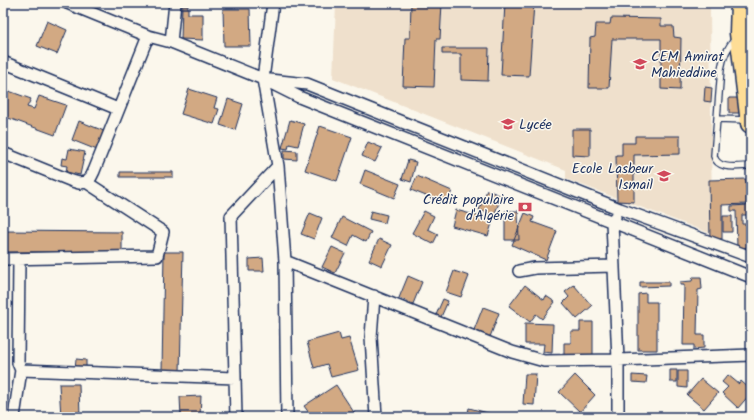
<svg xmlns="http://www.w3.org/2000/svg" width="754" height="420" viewBox="0 0 754 420" font-family="Kalam,sans-serif">
  <style>
    .built { fill: #efe0cc }
    .building { fill: #d2a983; stroke: #1b2f5e }
    .lines { fill: none; stroke-linecap: round; stroke-linejoin: round }
    .lane-casing { stroke: #1b2f5e; stroke-width: 8 }
    .street-casing { stroke: #1b2f5e; stroke-width: 14 }
    .highway-casing { stroke: #1b2f5e; stroke-width: 23 }
    .lane { stroke: #fbf7ec; stroke-width: 5.5 }
    .street { stroke: #fbf7ec; stroke-width: 11 }
    .highway { stroke: #fedd96; stroke-width: 20 }
    .labels { text-anchor: middle; stroke-width: 3; stroke-linejoin: round; paint-order: stroke }
    .poi-label { font-size: 14px; fill: #1b2f5e; stroke: #fbf7ec; text-anchor: start }
  </style>
  <rect width="100%" height="100%" fill="#fbf7ec"/>
  <filter id="ink" filterUnits="userSpaceOnUse"><feTurbulence type="fractalNoise" baseFrequency=".025" numOctaves="2"/><feDisplacementMap in="SourceGraphic" scale="8" xChannelSelector="R" yChannelSelector="G"/><feConvolveMatrix kernelMatrix="1 2 1 2 8 2 1 2 1" color-interpolation-filters="sRGB"/></filter>
  <g filter="url(#ink)">
    <path class="built" d="M336 3H710L712 234 566 179V170L333 78Z"/>
    <path class="building" d="M411 3H442L440 39H436L434 87 403 86 405 38H410Z
      M505 3H534L529 76 501 75Z
      M182 6H188V14H203V40L181 39Z
      M223 9H250L251 46H224Z
      M611 18 661 19V26H673L674 37 681 38 680 90 661 89V39H612L609 88H589L590 38 595 37 596 24H610Z
      M47 21 67 30 57 54 37 46Z
      M442 48H489L488 81 461 80V54H442Z
      M705 87 712 88 711 102 704 101Z
      M189 89 217 98 214 108 219 109 214 124 181 114Z
      M6 90 31 99 27 107 34 109 39 96 66 105 55 135 3 116V98Z
      M729 98H741V113H729Z
      M228 99 243 104 235 130 220 125Z
      M290 120 304 124 298 146 289 144 288 149 282 148Z
      M79 121 104 131 97 150 72 140Z
      M320 126 352 137 337 181 305 170Z
      M572 129H590V156L572 155Z
      M635 136H680V154L634 155V202L617 201 616 155H622V143H635Z
      M368 142 382 148 375 162 362 156Z
      M69 149 85 152 80 175 66 172 67 166 61 165 62 158 67 159Z
      M284 150 297 151V160L284 159Z
      M408 160 416 162 411 182 402 179Z
      M365 170 400 184 394 198 360 184Z
      M120 172H173V177H120Z
      M417 176 452 191 446 204 411 190Z
      M746 179 747 204 722 205V239H710L709 180Z
      M487 190 502 196 494 215 479 210Z
      M749 205 750 215H742V224H751V247L737 248 736 211H731V206Z
      M456 210 493 220 488 236 452 226Z
      M371 211 387 215 385 223 369 219Z
      M424 211 434 216 428 229 438 234 433 244 412 233Z
      M505 211H518L519 240H505Z
      M310 213 322 218 314 239 301 234Z
      M525 213 534 217 532 222 557 231 546 260 512 245Z
      M723 216H732V232H723Z
      M342 217 371 232 366 242 353 235 348 246 332 238Z
      M3 231 122 232V252H3Z
      M379 239 392 245 382 266 369 260Z
      M332 247 345 253 335 273 322 267Z
      M164 252H183L180 372 162 371Z
      M263 258 264 271H249V259Z
      M454 271 469 276 461 297 446 292Z
      M408 276 422 282 413 304 399 298Z
      M693 277H701L702 289 698 290 697 335H704V348L694 349V345H683L684 285H680V282L692 281Z
      M640 282H669V286L640 287Z
      M525 285 544 300 546 296 555 302 542 319 536 314 530 322 509 306Z
      M574 285 592 306 577 319 563 303 569 297 565 292Z
      M646 293V302H657V350H638V294Z
      M443 299 448 301 441 317 436 315Z
      M483 307 499 313 490 337 474 330Z
      M580 322H593V357H564V343H571V331H580Z
      M525 323 553 324 552 353 543 352 544 344H525Z
      M339 333 341 340 349 338 359 370 331 377 327 364 314 368 307 342Z
      M76 359 86 360V370L75 369Z
      M670 370H677V382H670Z
      M678 371H687V388L678 387Z
      M525 374H536L534 405 523 404Z
      M575 375 595 395 580 412 559 392Z
      M632 375 647 376 646 383 632 382Z
      M728 375 739 384 741 381 751 390V393L738 408 722 393 728 387 722 382Z
      M701 379 718 393 704 409 687 395Z
      M59 384H79L80 417H61Z
      M336 385 357 417H312L304 406Z
      M201 396 200 417H181L180 397Z
      M469 408 503 417H467Z"/>
    <g class="lines">
      <g class="lane-casing">
        <path id="lane" d="M736 38C728 46 723 57 721 69L714 156C718 171 739 166 751 166
          M717 119 748 120"/>
      </g>
      <g class="street-casing">
        <path id="street" d="M67 3 148 36 171 42 263 79 299 97 751 277
          M273 3 263 79 278 166 285 261 287 417
          M171 42 175 3
          M3 62 118 109
          M270 80 307 84 620 209 751 257
          M3 153 72 181 79 183 86 182 91 177 94 171 148 36
          M615 217 612 222 618 360V417
          M3 259 157 256 163 232 86 182
          M285 261 512 352 544 361 618 360 751 355
          M519 271 535 268 614 266
          M374 296 371 337 376 417
          M21 370 235 378
          M14 417 21 370 18 363 19 259
          M236 417 231 216 278 166"/>
      </g>
      <g class="highway-casing">
        <path id="highway" d="M741 3 740 33 751 123"/>
      </g>
      <use href="#lane" class="lane"/>
      <use href="#street" class="street"/>
      <use href="#highway" class="highway"/>
    </g>
  </g>
  <defs>
    <g id="school-bare" transform="scale(1.08)"><path d="M0-5L7-2L0 1L-7-2ZM-4 1L0 2.5L4 1V4Q0 6-4 4Z" fill="#d1495b" stroke="#fbf7ec" stroke-width="2.5" paint-order="stroke"/></g>
    <g id="bank-bare" transform="scale(1.08)"><path d="M-6-4H6V4H-6ZM0-2.3a2.3 2.3 0 1 0 0 4.6a2.3 2.3 0 1 0 0-4.6Z" fill="#d1495b" stroke="#fbf7ec" stroke-width="2.5" paint-order="stroke"/></g>
  </defs>
  <g fill-rule="evenodd">
    <use href="#school-bare" x="640" y="64"/>
    <use href="#school-bare" x="508" y="124"/>
    <use href="#school-bare" x="664" y="176"/>
    <use href="#bank-bare" x="525" y="207"/>
  </g>
  <g class="labels">
    <g class="poi-label">
      <text x="651" y="61">CEM Amirat<tspan x="651" dy="16">Mahieddine</tspan></text>
      <text x="519" y="129">Lycée</text>
      <text x="653" y="173" text-anchor="end">Ecole Lasbeur<tspan x="653" dy="16">Ismail</tspan></text>
      <text x="514" y="204" text-anchor="end">Crédit populaire<tspan x="514" dy="16">d'Algérie</tspan></text>
    </g>
  </g>
  <rect width="754" height="420" fill="none" stroke="#fbf7ec" stroke-width="16"/>
  <rect x="8" y="8" width="738" height="404" fill="none" stroke="#1b2f5e" stroke-width="1.5" filter="url(#ink)"/>
</svg>
